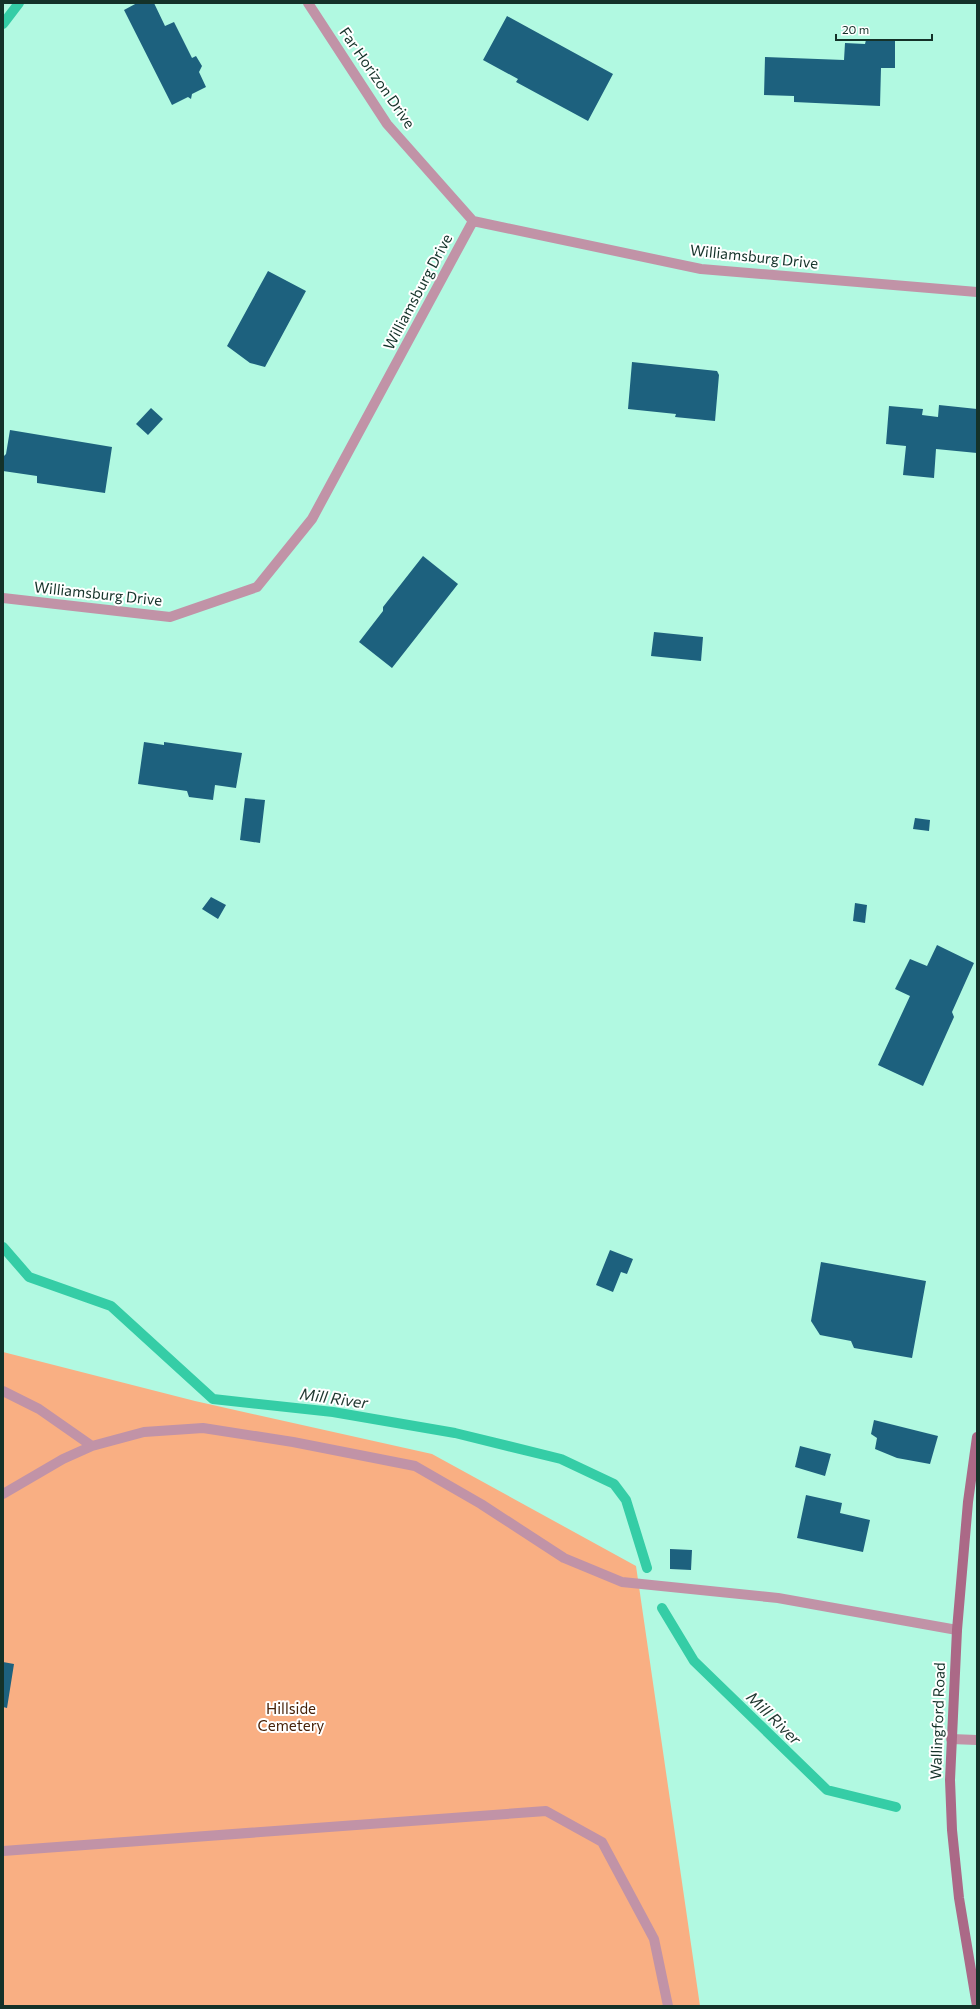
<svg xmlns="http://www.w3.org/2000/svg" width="980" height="2009" viewBox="0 0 980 2009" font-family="Commissioner,sans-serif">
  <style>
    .green { fill: #f9af83 }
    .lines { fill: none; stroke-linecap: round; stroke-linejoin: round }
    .stream { stroke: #35cda6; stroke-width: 10 }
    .building { fill: #1d617e }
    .lane { stroke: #c193a7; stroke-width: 10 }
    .street { stroke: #c193a7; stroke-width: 10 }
    .secondary { stroke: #ab6987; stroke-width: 10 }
    .labels { text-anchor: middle; stroke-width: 4; stroke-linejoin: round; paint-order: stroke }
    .street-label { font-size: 15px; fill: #143229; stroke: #fff }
    .park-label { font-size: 15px; fill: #472209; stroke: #fff }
    .water-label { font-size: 16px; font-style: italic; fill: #213931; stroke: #fff }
  </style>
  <rect width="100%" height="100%" fill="#b1f9e1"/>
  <path class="green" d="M3 1352 195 1401 432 1454 636 1566 700 2006H3Z"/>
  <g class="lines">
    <path class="stream" d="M3 24 19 3
      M3 1247 29 1277 111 1306 213 1399 333 1412 455 1433 561 1459 614 1484 626 1500 647 1568
      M662 1608 694 1661 827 1790 896 1807"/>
  </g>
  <path class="building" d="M137 3H154L165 26 174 22 192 58 196 56 202 66 199 72 206 87 192 94 191 99 188 97 172 105 124 10Z
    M507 16 613 74 588 121 516 82 518 79 483 60Z
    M866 40 895 41V68H881L880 106 794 102V96L764 95 765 57 844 60 845 43 865 44Z
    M268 271 306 291 265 367 250 363 227 346Z
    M632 362 717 371 719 375 715 421 675 417 676 414 628 409Z
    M939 405 977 409V453L936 449 934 478 903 475 906 446 886 444 889 406 923 409 922 415 938 417Z
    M151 408 163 419 148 435 136 424Z
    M10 430 112 447 105 493 37 483V476L3 471 4 456 6 454Z
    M423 556 458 584 392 668 359 642 383 611V607Z
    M654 632 703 637 701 661 651 656Z
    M144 742 164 745V742L242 753 236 788 215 785 213 800 189 797 187 791 138 784Z
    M245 798 265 800 260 843 240 840Z
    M915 818 930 820 929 831 913 829Z
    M211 897 226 905 218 919 202 909Z
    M855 903 867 905 865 923 853 921Z
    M937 945 974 963 952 1012 954 1017 923 1086 878 1065 910 996 895 989 910 959 927 966Z
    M610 1250 633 1259 627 1274 621 1272 613 1292 596 1285Z
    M821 1262 926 1281 912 1358 854 1348 851 1341 820 1335 811 1321Z
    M874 1420 938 1436 930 1464 897 1458 875 1449 877 1438 871 1434Z
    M800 1446 831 1454 825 1476 795 1467Z
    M806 1495 842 1503 840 1513 870 1520 863 1552 797 1538Z
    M670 1549 692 1550 691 1570 670 1569Z
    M3 1662 14 1664 7 1708 3 1707Z"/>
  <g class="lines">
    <path class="lane" d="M3 1391 39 1409 92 1446
      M3 1494 63 1459 92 1446 144 1432 203 1428 293 1442 415 1466 481 1504 564 1558 622 1582 778 1598 957 1630
      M3 1851 546 1811 602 1842 654 1939 668 2006"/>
    <path class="street" d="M308 3 387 124 473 221
      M473 221 701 269 977 292
      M3 598 170 617 257 587 312 519 473 221
      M951 1739 977 1740"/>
    <path class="secondary" d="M977 2006 959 1898 952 1830 950 1780 957 1630 968 1502 977 1437"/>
  </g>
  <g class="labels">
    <g class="street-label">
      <text transform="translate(377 78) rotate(55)" y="5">Far Horizon Drive</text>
      <text transform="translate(754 257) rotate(6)" y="5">Williamsburg Drive</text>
      <text transform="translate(418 292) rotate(-62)" y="5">Williamsburg Drive</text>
      <text transform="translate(98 594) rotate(6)" y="5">Williamsburg Drive</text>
      <text transform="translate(938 1721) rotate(-88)" y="5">Wallingford Road</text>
    </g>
    <g class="park-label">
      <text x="291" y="1714">Hillside<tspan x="291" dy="17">Cemetery</tspan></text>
    </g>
    <g class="water-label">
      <text transform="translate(334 1398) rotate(8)" y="6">Mill River</text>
      <text transform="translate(774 1718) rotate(44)" y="6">Mill River</text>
    </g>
  </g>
  <rect width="980" height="2009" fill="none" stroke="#143229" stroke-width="8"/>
  <path d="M836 34v6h96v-6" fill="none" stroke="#143229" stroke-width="2"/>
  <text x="842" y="34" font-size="12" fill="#143229" stroke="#ffffff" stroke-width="3" paint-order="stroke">20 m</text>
</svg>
